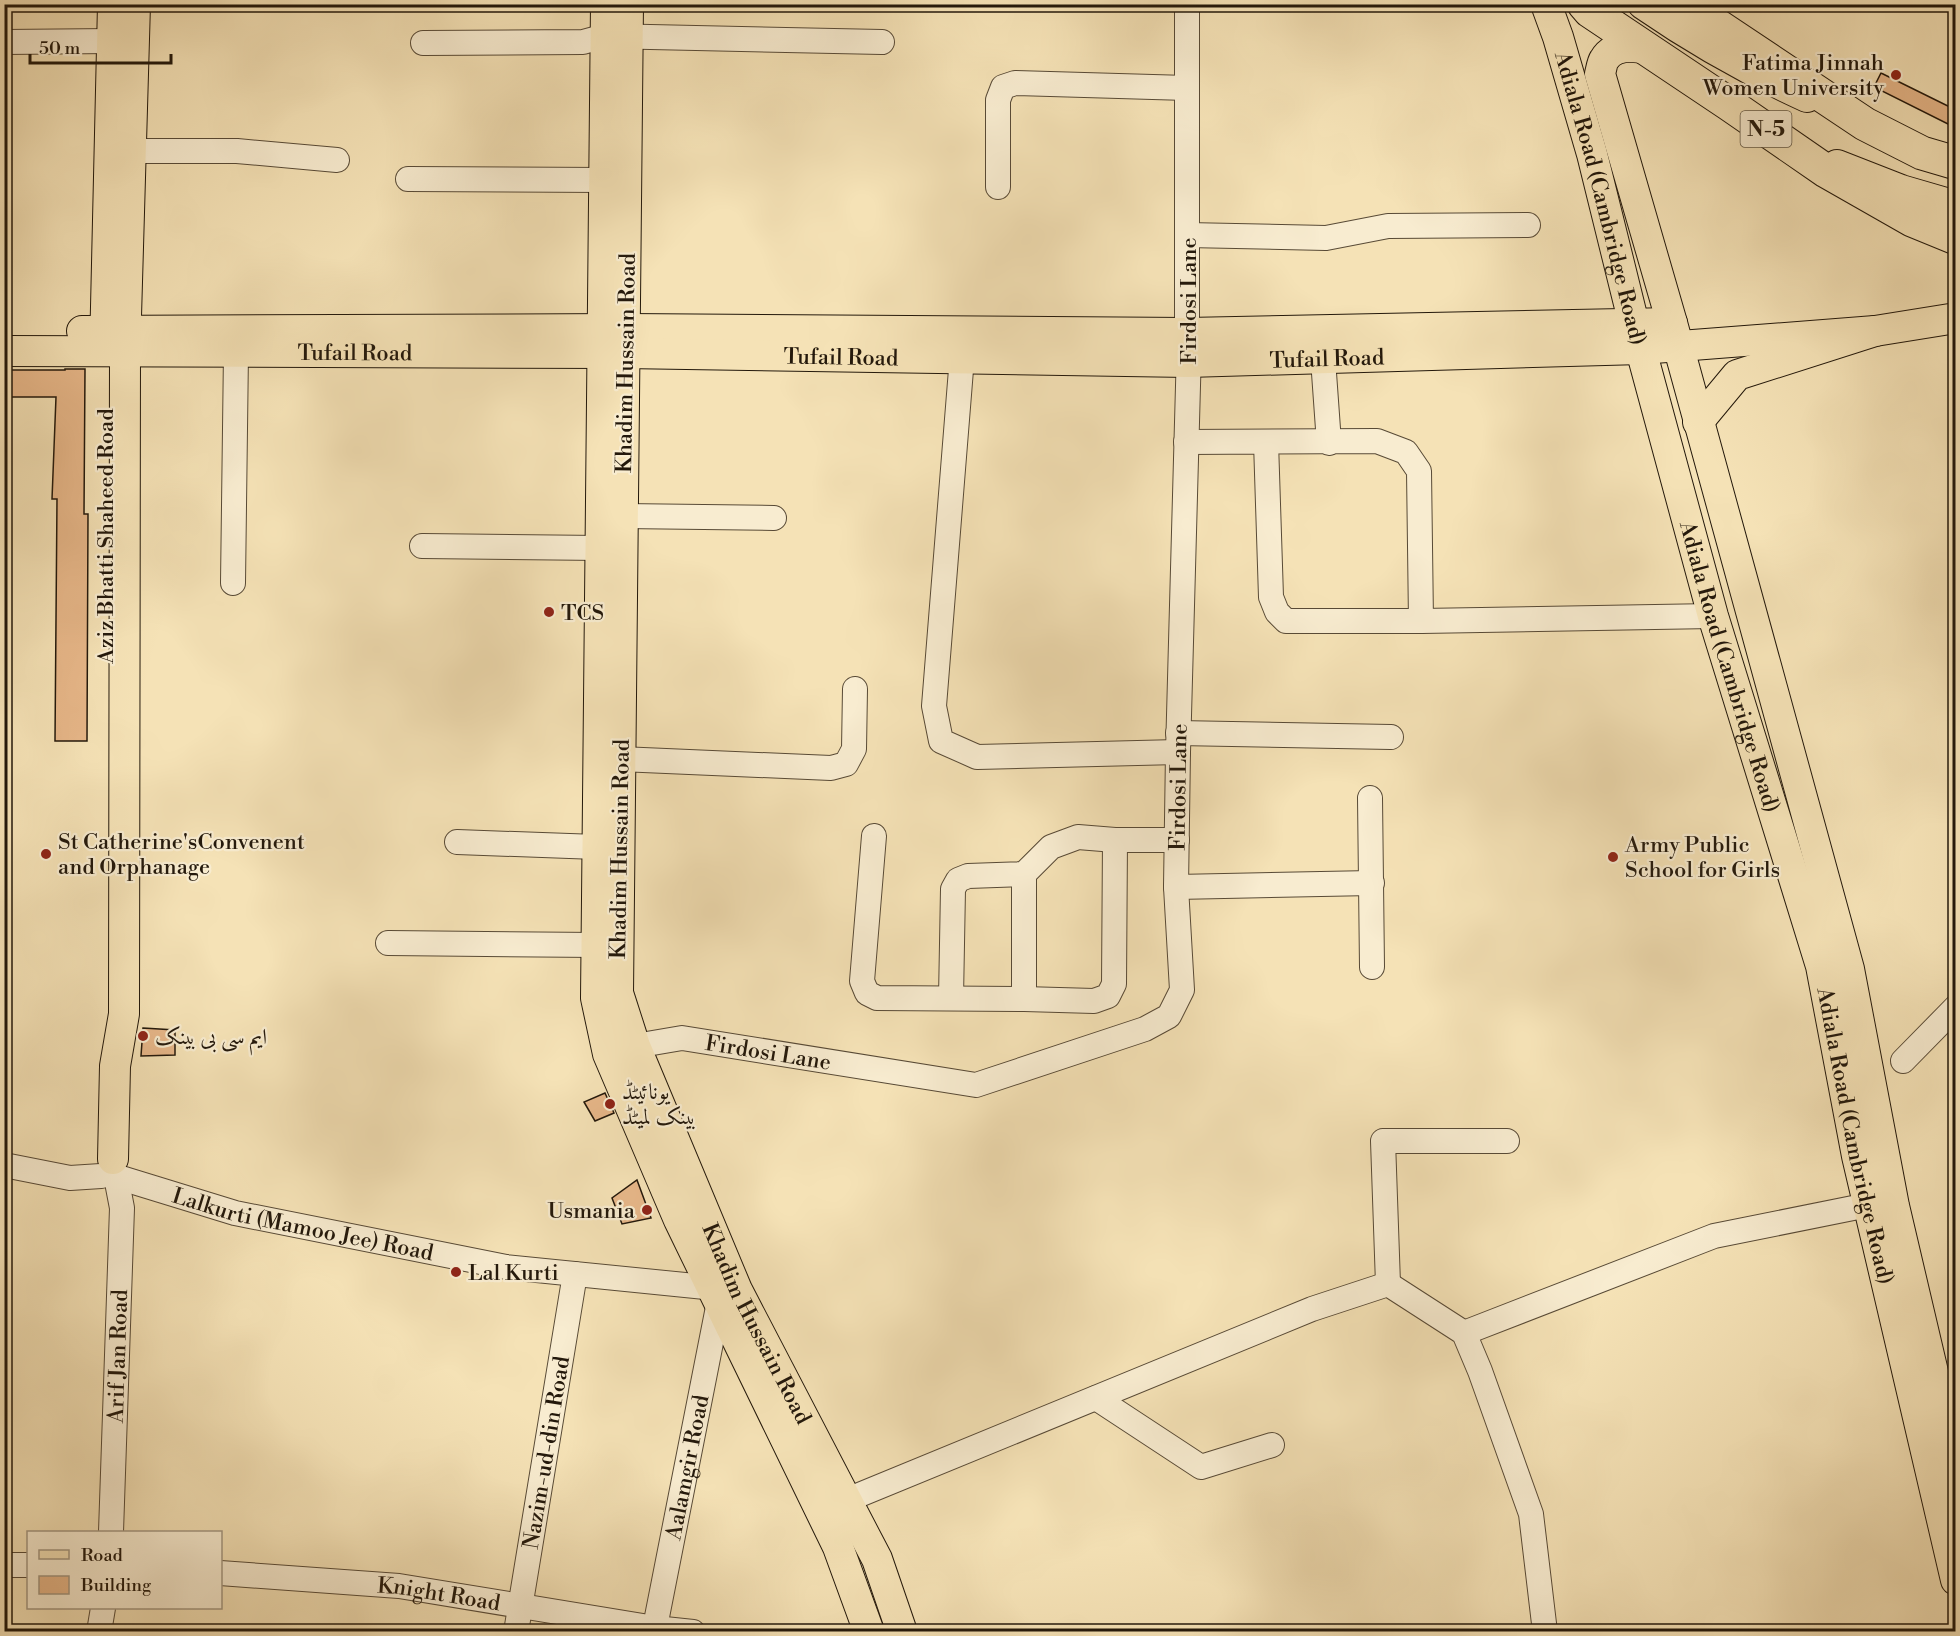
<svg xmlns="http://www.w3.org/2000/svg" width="1960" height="1636" viewBox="0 0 1960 1636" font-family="'Libre Bodoni',Amiri,serif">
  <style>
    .building { fill: #e7b789; stroke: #23180b; stroke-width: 1.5 }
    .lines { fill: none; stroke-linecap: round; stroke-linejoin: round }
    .minor-casing { stroke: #584a36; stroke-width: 26 }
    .major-casing { stroke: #23180b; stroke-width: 32 }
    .highway-casing { stroke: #23180b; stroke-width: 35 }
    .minor { stroke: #f8ecd0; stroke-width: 24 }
    .major { stroke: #f5e2b6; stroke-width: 30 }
    .highway { stroke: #f5e2b6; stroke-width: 33 }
    .poi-dot { fill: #8f2418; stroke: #f8ecd0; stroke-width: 2 }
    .labels { text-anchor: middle; stroke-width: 4.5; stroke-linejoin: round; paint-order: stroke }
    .shield { fill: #f8ecd0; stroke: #635846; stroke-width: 1.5 }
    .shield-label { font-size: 21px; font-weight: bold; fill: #23180b }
    .poi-label { font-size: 22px; fill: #23180b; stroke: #f8ecd0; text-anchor: start }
    .street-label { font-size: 22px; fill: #23180b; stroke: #f8ecd0 }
  </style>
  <rect width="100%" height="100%" fill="#f5e2b6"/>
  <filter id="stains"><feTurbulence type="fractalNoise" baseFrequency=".00333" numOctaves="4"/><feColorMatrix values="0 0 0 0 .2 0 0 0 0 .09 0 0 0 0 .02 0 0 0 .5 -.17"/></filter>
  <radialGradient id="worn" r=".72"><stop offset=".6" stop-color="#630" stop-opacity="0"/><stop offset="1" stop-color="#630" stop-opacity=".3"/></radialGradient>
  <path class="building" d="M1881 73 1956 110V128L1874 87Z
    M65 369H85L84 514H88L87 741H55L57 499H52L56 397H4V370H65Z
    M143 1028 175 1030V1055L141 1056Z
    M605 1093 614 1113 595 1121 584 1102Z
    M637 1180 651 1218 622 1224 612 1198Z"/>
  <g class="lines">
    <g class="minor-casing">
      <g id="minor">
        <path d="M4 42 112 41"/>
        <path d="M423 43 583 42 605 36 882 42"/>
        <path d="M131 151H237L337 160"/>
        <path d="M408 179 604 180"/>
        <path d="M998 187V100L1003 87 1015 83 1187 88"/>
        <path d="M1187 235 1326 238 1388 226 1528 225"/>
        <path d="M962 357 934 706 941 741 977 757 1178 752"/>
        <path d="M1323 359 1329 443"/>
        <path d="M1186 442 1377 441 1406 452 1419 471 1421 621H1286L1277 612 1271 597 1266 442"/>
        <path d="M623 516 774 518"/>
        <path d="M422 546 600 548"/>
        <path d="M233 583 236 352"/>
        <path d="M1421 621 1713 616"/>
        <path d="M1178 733 1391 737"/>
        <path d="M620 759 831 768 846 764 854 749 855 689"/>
        <path d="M1370 798 1372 967"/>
        <path d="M874 836 862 981 867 993 877 998 1024 999 1094 1001 1108 996 1114 984 1115 840H1177"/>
        <path d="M457 842 597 847"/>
        <path d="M1024 874V999"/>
        <path d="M1176 887 1372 883"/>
        <path d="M388 943 597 945"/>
        <path d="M951 998 953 889 958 880 968 876 1024 874 1051 847 1078 837 1115 840"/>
        <path id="s1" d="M635 1046 682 1038 976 1085 1145 1029 1169 1016 1182 990 1176 887 1178 752 1189 349 1187 333V4"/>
        <path d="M1903 1061 1956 1007"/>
        <path d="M4 1165 70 1178 101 1176"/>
        <path id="s2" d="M121 1178 235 1213 506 1267 725 1289"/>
        <path d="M1388 1284 1383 1141H1507"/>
        <path d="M1464 1333 1714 1236 1868 1205"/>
        <path d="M1096 1398 1201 1467 1272 1445"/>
        <path d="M847 1500 1312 1309 1388 1284 1464 1333 1480 1371 1531 1514 1545 1632"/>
        <path id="s3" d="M111 1532 122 1208 117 1182"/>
        <path d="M4 1565H28"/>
        <path id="s4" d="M220 1573 399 1586 655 1628 693 1632"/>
        <path d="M99 1632 103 1608"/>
        <path id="s5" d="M516 1632 575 1274"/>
        <path id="s6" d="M654 1632 719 1302"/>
      </g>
    </g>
    <g class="major-casing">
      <g id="major">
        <path d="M606 4 596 998 608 1054 679 1220 838 1547 869 1632"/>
        <path id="s7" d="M628 4 618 993 635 1046 737 1290 877 1559 902 1632"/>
        <path id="s8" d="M1546 4 1558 37 1592 154 1634 324 1713 616 1821 966 1857 1156 1956 1580"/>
        <path d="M1643 4C1695 40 1750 71 1807 97"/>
        <path d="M1648 49C1634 46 1613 44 1604 60 1602 63 1601 70 1600 74L1672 323 1849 969 1894 1206 1956 1470"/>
        <path d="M1837 165 1901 190 1956 206"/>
        <path d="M82 331 626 329 1187 333 1672 323"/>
        <path d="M105 350 113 4"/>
        <path id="s9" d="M4 351 624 353 1188 362 1641 349 1875 331"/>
        <path d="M1698 422 1737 375 1875 331 1956 318"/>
        <path d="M113 1159 115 1066 124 1014 125 351 135 4"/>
      </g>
    </g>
    <g class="highway-casing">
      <path id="highway" d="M1584 4 1590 11 1729 104 1826 171 1912 220 1956 238
        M1685 4 1865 124 1922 153 1956 163"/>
    </g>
    <use href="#minor" class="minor"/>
    <use href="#major" class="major"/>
    <use href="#highway" class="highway"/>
  </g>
  <g class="poi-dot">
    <circle cx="1896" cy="75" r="6"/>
    <circle cx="549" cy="612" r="6"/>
    <circle cx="46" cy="854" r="6"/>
    <circle cx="1613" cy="857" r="6"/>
    <circle cx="143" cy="1036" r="6"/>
    <circle cx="610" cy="1104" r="6"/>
    <circle cx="647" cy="1210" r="6"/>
    <circle cx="456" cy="1272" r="6"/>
  </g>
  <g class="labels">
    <rect class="shield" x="1740.5" y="111" width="51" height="36" rx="4.5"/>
    <g class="shield-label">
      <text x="1766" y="136">N-5</text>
    </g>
    <g class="poi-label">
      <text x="1884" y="70" text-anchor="end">Fatima Jinnah<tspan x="1884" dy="25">Women University</tspan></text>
      <text x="561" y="620">TCS</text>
      <text x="58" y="849">St Catherine'sConvenent<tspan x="58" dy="25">and Orphanage</tspan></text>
      <text x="1625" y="852">Army Public<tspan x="1625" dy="25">School for Girls</tspan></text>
      <text x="155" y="1044">ایم سی بی بینک</text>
      <text x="622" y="1099">یونائیٹڈ<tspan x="622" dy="25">بینک لمیٹڈ</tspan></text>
      <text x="635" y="1218" text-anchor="end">Usmania</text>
      <text x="468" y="1280">Lal Kurti</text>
    </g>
    <g class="street-label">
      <text dy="8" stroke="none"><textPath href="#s8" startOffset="202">Adiala Road (Cambridge Road)</textPath></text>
      <text transform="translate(1188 301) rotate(-90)" y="8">Firdosi Lane</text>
      <text dy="8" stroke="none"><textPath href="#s9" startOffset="351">Tufail Road</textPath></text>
      <text dy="8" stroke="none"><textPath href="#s9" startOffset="837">Tufail Road</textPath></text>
      <text dy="8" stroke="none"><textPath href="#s9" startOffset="1323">Tufail Road</textPath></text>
      <text transform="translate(625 363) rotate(-89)" y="8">Khadim Hussain Road</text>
      <text transform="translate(105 536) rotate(-90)" y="8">Aziz Bhatti Shaheed Road</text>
      <text dy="8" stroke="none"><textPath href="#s8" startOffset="688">Adiala Road (Cambridge Road)</textPath></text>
      <text dy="8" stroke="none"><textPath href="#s1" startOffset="783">Firdosi Lane</textPath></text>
      <text transform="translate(619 849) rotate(-89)" y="8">Khadim Hussain Road</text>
      <text dy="8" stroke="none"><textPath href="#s1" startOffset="135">Firdosi Lane</textPath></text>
      <text dy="8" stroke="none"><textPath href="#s8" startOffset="1174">Adiala Road (Cambridge Road)</textPath></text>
      <text dy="8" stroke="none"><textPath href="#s2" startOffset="188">Lalkurti (Mamoo Jee) Road</textPath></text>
      <text dy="8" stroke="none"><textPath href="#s7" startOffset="1348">Khadim Hussain Road</textPath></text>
      <text dy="8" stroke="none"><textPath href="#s3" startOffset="176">Arif Jan Road</textPath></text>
      <text dy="8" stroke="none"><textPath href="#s5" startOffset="182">Nazim-ud-din Road</textPath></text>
      <text dy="8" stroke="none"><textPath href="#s6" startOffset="168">Aalamgir Road</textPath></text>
      <text dy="8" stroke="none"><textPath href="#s4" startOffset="220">Knight Road</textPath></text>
    </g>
  </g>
  <rect width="1960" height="1636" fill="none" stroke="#f5e2b6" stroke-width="24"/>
  <rect x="6" y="6" width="1948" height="1624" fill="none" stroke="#23180b" stroke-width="3"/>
  <rect x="12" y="12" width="1936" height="1612" fill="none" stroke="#23180b" stroke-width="1.5"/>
  <rect x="27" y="1531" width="195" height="78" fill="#f8ecd0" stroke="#a39781" stroke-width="1.5"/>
  <rect x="39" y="1550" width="30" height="9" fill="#f5e2b6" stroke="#a39781" stroke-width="1.5"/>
  <text x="81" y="1561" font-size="18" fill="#23180b">Road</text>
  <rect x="39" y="1576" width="30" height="18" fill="#e7b789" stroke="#a39781" stroke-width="1.5"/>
  <text x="81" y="1591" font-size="18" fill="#23180b">Building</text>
  <path d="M30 54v9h141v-9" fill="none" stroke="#23180b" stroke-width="3"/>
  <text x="39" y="54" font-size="18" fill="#23180b" stroke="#f8ecd0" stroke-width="4.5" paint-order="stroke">50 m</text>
  <rect width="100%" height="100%" filter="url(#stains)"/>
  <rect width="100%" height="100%" fill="url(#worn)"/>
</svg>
